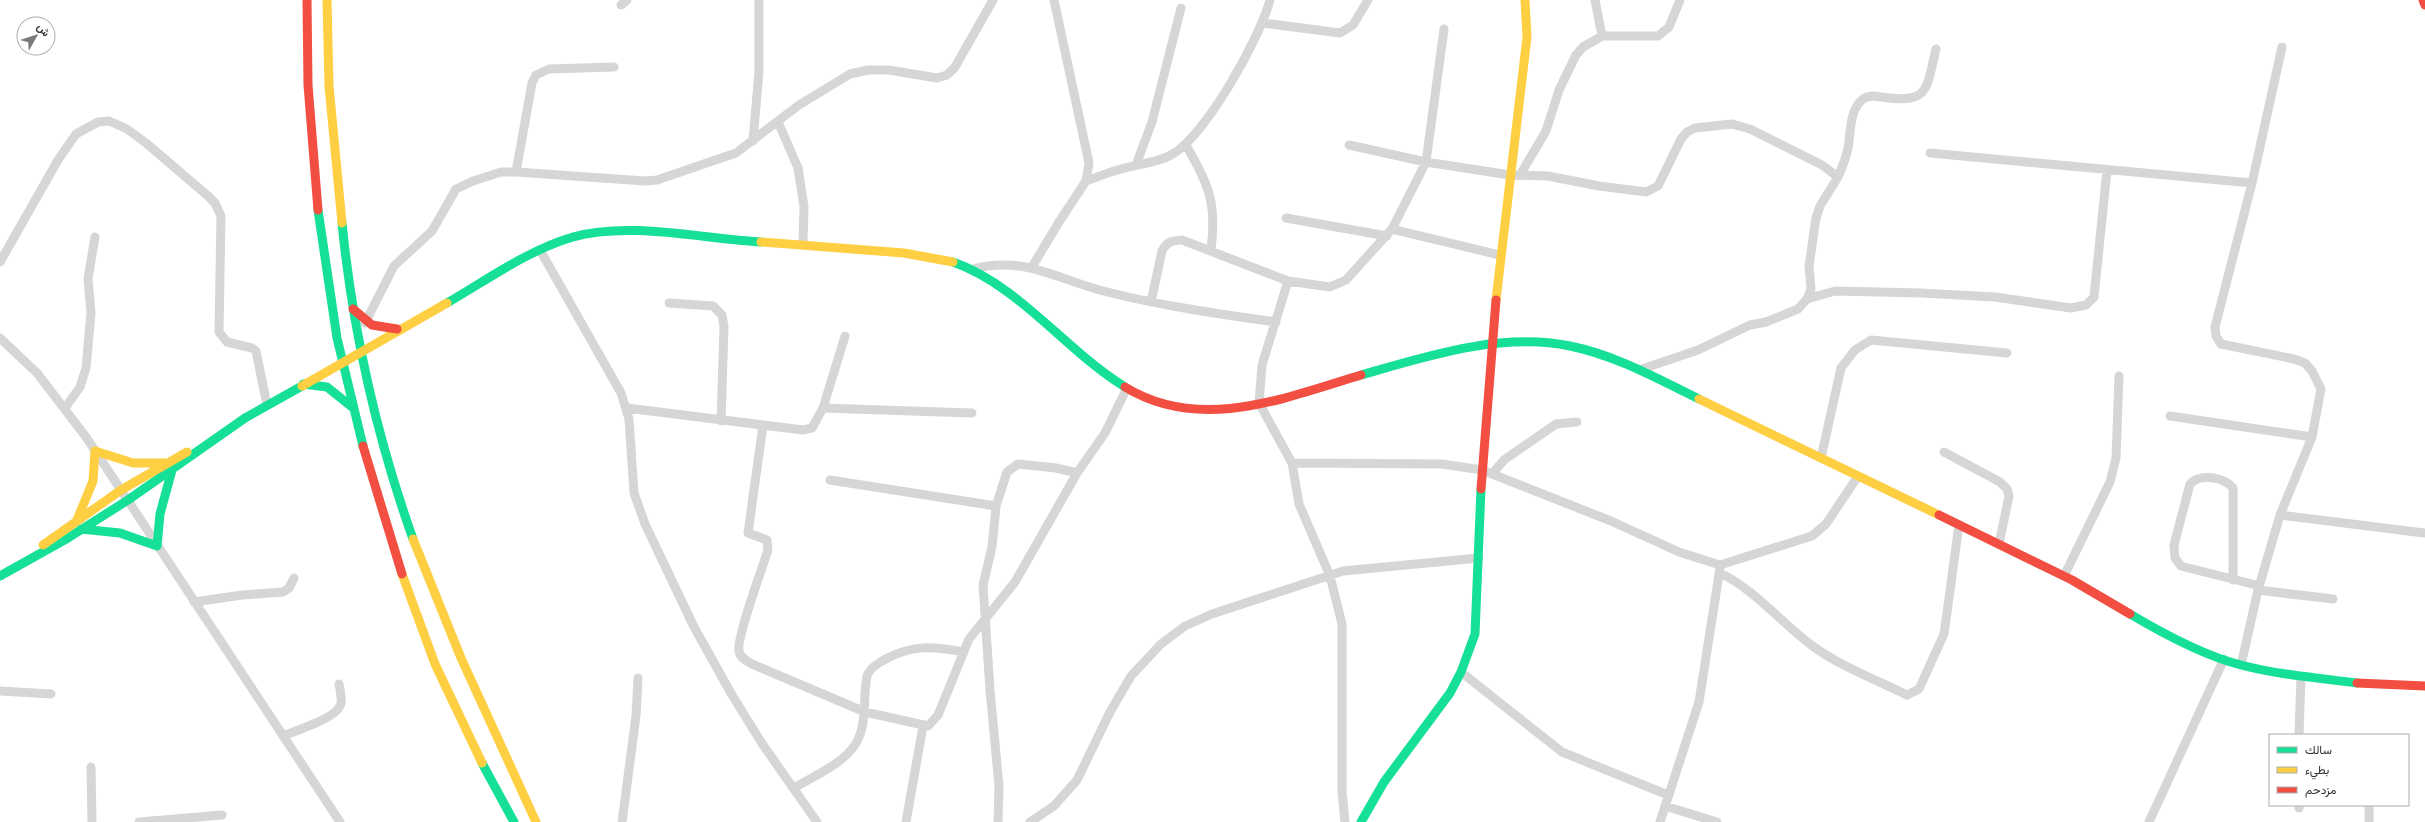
<svg xmlns="http://www.w3.org/2000/svg" width="2425" height="822" viewBox="0 0 2425 822" font-family="'Source Sans 3',Vazirmatn,sans-serif">
  <style>
    .lines { fill: none; stroke-linecap: round; stroke-linejoin: round }
    .street { stroke: #d6d6d6; stroke-width: 9 }
    .fast { stroke: #16e098; stroke-width: 9 }
    .slow { stroke: #ffcf43; stroke-width: 9 }
    .jam { stroke: #f24e42; stroke-width: 9 }
  </style>
  <rect width="100%" height="100%" fill="#fff"/>
  <g class="lines">
    <path class="street" d="M1595 0 1602 36
      M621 5 627 0
      M1263 23 1340 33 1353 25 1368 0
      M778 122 798 168 804 207 803 243
      M753 141 759 71V0
      M1186 145C1209 186 1217 202 1211 250
      M1349 145 1426 162 1510 175 1548 176 1599 186 1646 192 1658 186 1681 139 1687 132 1695 128 1732 124 1750 129 1822 165 1838 177 1820 206 1816 218 1809 266 1811 289 1807 299 1798 309 1766 322 1750 325 1698 350 1639 370
      M1930 153 2252 183
      M1136 165 1152 122 1181 8
      M516 172 532 83 536 75 549 69 614 67
      M1520 175 1546 131 1559 90 1576 55 1583 47 1602 36H1658L1669 27 1680 0
      M1838 177C1842 168 1846 158 1848 148 1851 132 1849 110 1863 99 1868 95 1875 96 1881 97 1929 104 1926 91 1936 49
      M1086 181C1098 177 1109 172 1121 169 1137 164 1157 163 1171 155 1205 137 1260 38 1270 0
      M1286 218 1387 236
      M1392 229 1500 255
      M540 250 621 393 629 419 634 493 645 524 694 627 732 695 761 742 817 822
      M0 262 58 160 76 134 98 122 109 121 127 129 146 143 208 196 215 203 221 216 219 332 227 342 252 348 256 351 267 405
      M1032 267 1059 222 1086 181 1089 163 1054 0
      M972 269C1025 255 1058 280 1107 292 1163 306 1219 314 1276 322
      M1288 281 1262 365 1259 403 1292 463 1299 504 1330 576 1342 624V792L1345 822
      M1807 299 1835 291 1921 293 1995 297 2071 308 2086 305 2094 297 2107 170
      M1151 302 1162 251C1167 241 1172 241 1182 240L1288 281 1330 287 1346 280 1392 229 1426 162 1444 29
      M669 303 713 306 722 315 724 327 721 421
      M365 323 394 266 432 231 456 189 473 181 501 172H516L645 181 657 180 736 153 799 105 850 74 868 70H889L937 78 947 75 955 67 993 0
      M0 338 37 373 86 437 340 822
      M65 408 80 387 86 368 91 313 88 279 95 237
      M627 408 803 430 812 428 823 408 845 336
      M823 408 972 413
      M2170 416 2312 437
      M763 425 748 533 767 540 768 550C763 566 736 639 739 651 740 658 747 661 752 664L865 712 928 726 938 715 969 639 1015 582 1077 473 1105 433 1126 390
      M1944 452 2000 482 2007 489 2009 496 1999 544
      M1821 458 1841 368 1855 350 1871 340 2007 353
      M1292 463 1442 464 1482 470 1611 521 1679 552 1720 565 1812 536 1826 524 1858 476
      M1492 474 1504 460 1556 424 1577 422
      M830 480 996 506
      M2280 515 2424 533
      M1720 573C1757 591 1781 623 1814 647 1840 666 1877 680 1907 695L1919 689 1944 634 1959 525
      M2064 576 2110 482 2116 458 2119 376
      M2233 580V488C2224 477 2200 473 2190 484L2174 545 2175 558 2181 566 2260 586
      M2258 590 2333 599
      M194 602 242 595 283 592 289 588 294 578
      M2241 665 2258 590 2280 515 2312 437 2321 389 2312 371 2305 363 2294 359 2221 344 2216 336 2215 327 2252 183 2282 47
      M1461 672 1562 752 1668 795
      M0 691 51 694
      M2299 735 2301 676
      M283 736C296 730 339 718 341 703 342 697 340 690 339 684
      M91 767 92 822
      M794 788C812 777 838 766 852 749 869 728 862 700 867 676 869 669 877 664 882 661 912 644 932 646 964 652
      M2299 805V808
      M2369 805V822
      M1665 806 1717 822
      M139 822 222 815
      M622 822 636 716 638 678
      M906 822 923 726
      M998 822 999 786 990 690 983 585 992 547 996 506 1007 472 1018 464 1056 468 1077 473
      M1030 822 1054 806 1077 780 1110 712 1131 676 1161 644 1185 626 1212 614 1343 571 1479 558
      M1660 822 1699 702 1720 568
      M2149 822 2224 659"/>
    <path class="fast" d="M318 210 337 338 363 446
      M342 223C353 334 376 435 413 539
      M953 262C1019 285 1066 351 1125 387
      M447 303C487 280 528 250 573 237 630 221 703 239 761 242
      M1361 375C1427 356 1501 332 1570 346 1615 355 1658 379 1699 399
      M303 384 327 387 352 407
      M81 529 120 533 157 546 160 514 172 470
      M0 576 68 538 128 500 245 418 302 386
      M2130 614C2162 633 2205 656 2241 665 2279 675 2318 678 2357 683
      M482 763 514 822
      M1361 822 1384 782 1450 693 1461 672 1475 634 1481 489"/>
    <path class="slow" d="M327 0 329 86 342 223
      M761 242 904 253 953 262
      M1496 300 1527 37 1525 0
      M302 386 447 303
      M1699 399 1939 515
      M77 520 93 481 95 451 133 463H165
      M413 539 461 658 536 822
      M43 545 121 490 187 452
      M402 574 435 664 482 763"/>
    <path class="jam" d="M307 0 308 85 318 210
      M2423 0 2425 5
      M353 309 372 325 397 329
      M1125 387C1200 433 1285 398 1361 375
      M363 446 402 574
      M1481 489 1496 300
      M1939 515 2072 580 2130 614
      M2357 683 2425 686"/>
  </g>
  <rect x="2269" y="734" width="140" height="72" fill="#ffffff" stroke="#adadad"/>
  <rect x="2277" y="747" width="20" height="6" fill="#16e098" stroke="#adadad"/>
  <text x="2305" y="754" font-size="12" fill="#323232">سالك</text>
  <rect x="2277" y="767" width="20" height="6" fill="#ffcf43" stroke="#adadad"/>
  <text x="2305" y="774" font-size="12" fill="#323232">بطيء</text>
  <rect x="2277" y="787" width="20" height="6" fill="#f24e42" stroke="#adadad"/>
  <text x="2305" y="794" font-size="12" fill="#323232">مزدحم</text>
  <g transform="translate(36 36) rotate(51)"><circle r="19" fill="#ffffff" stroke="#adadad"/>
  <path d="M0-3L7 15L0 10L-7 15Z" fill="#7a7a7a"/>
  <text y="-6" font-size="11" font-weight="bold" text-anchor="middle" fill="#323232">ش</text>
  </g>
</svg>
